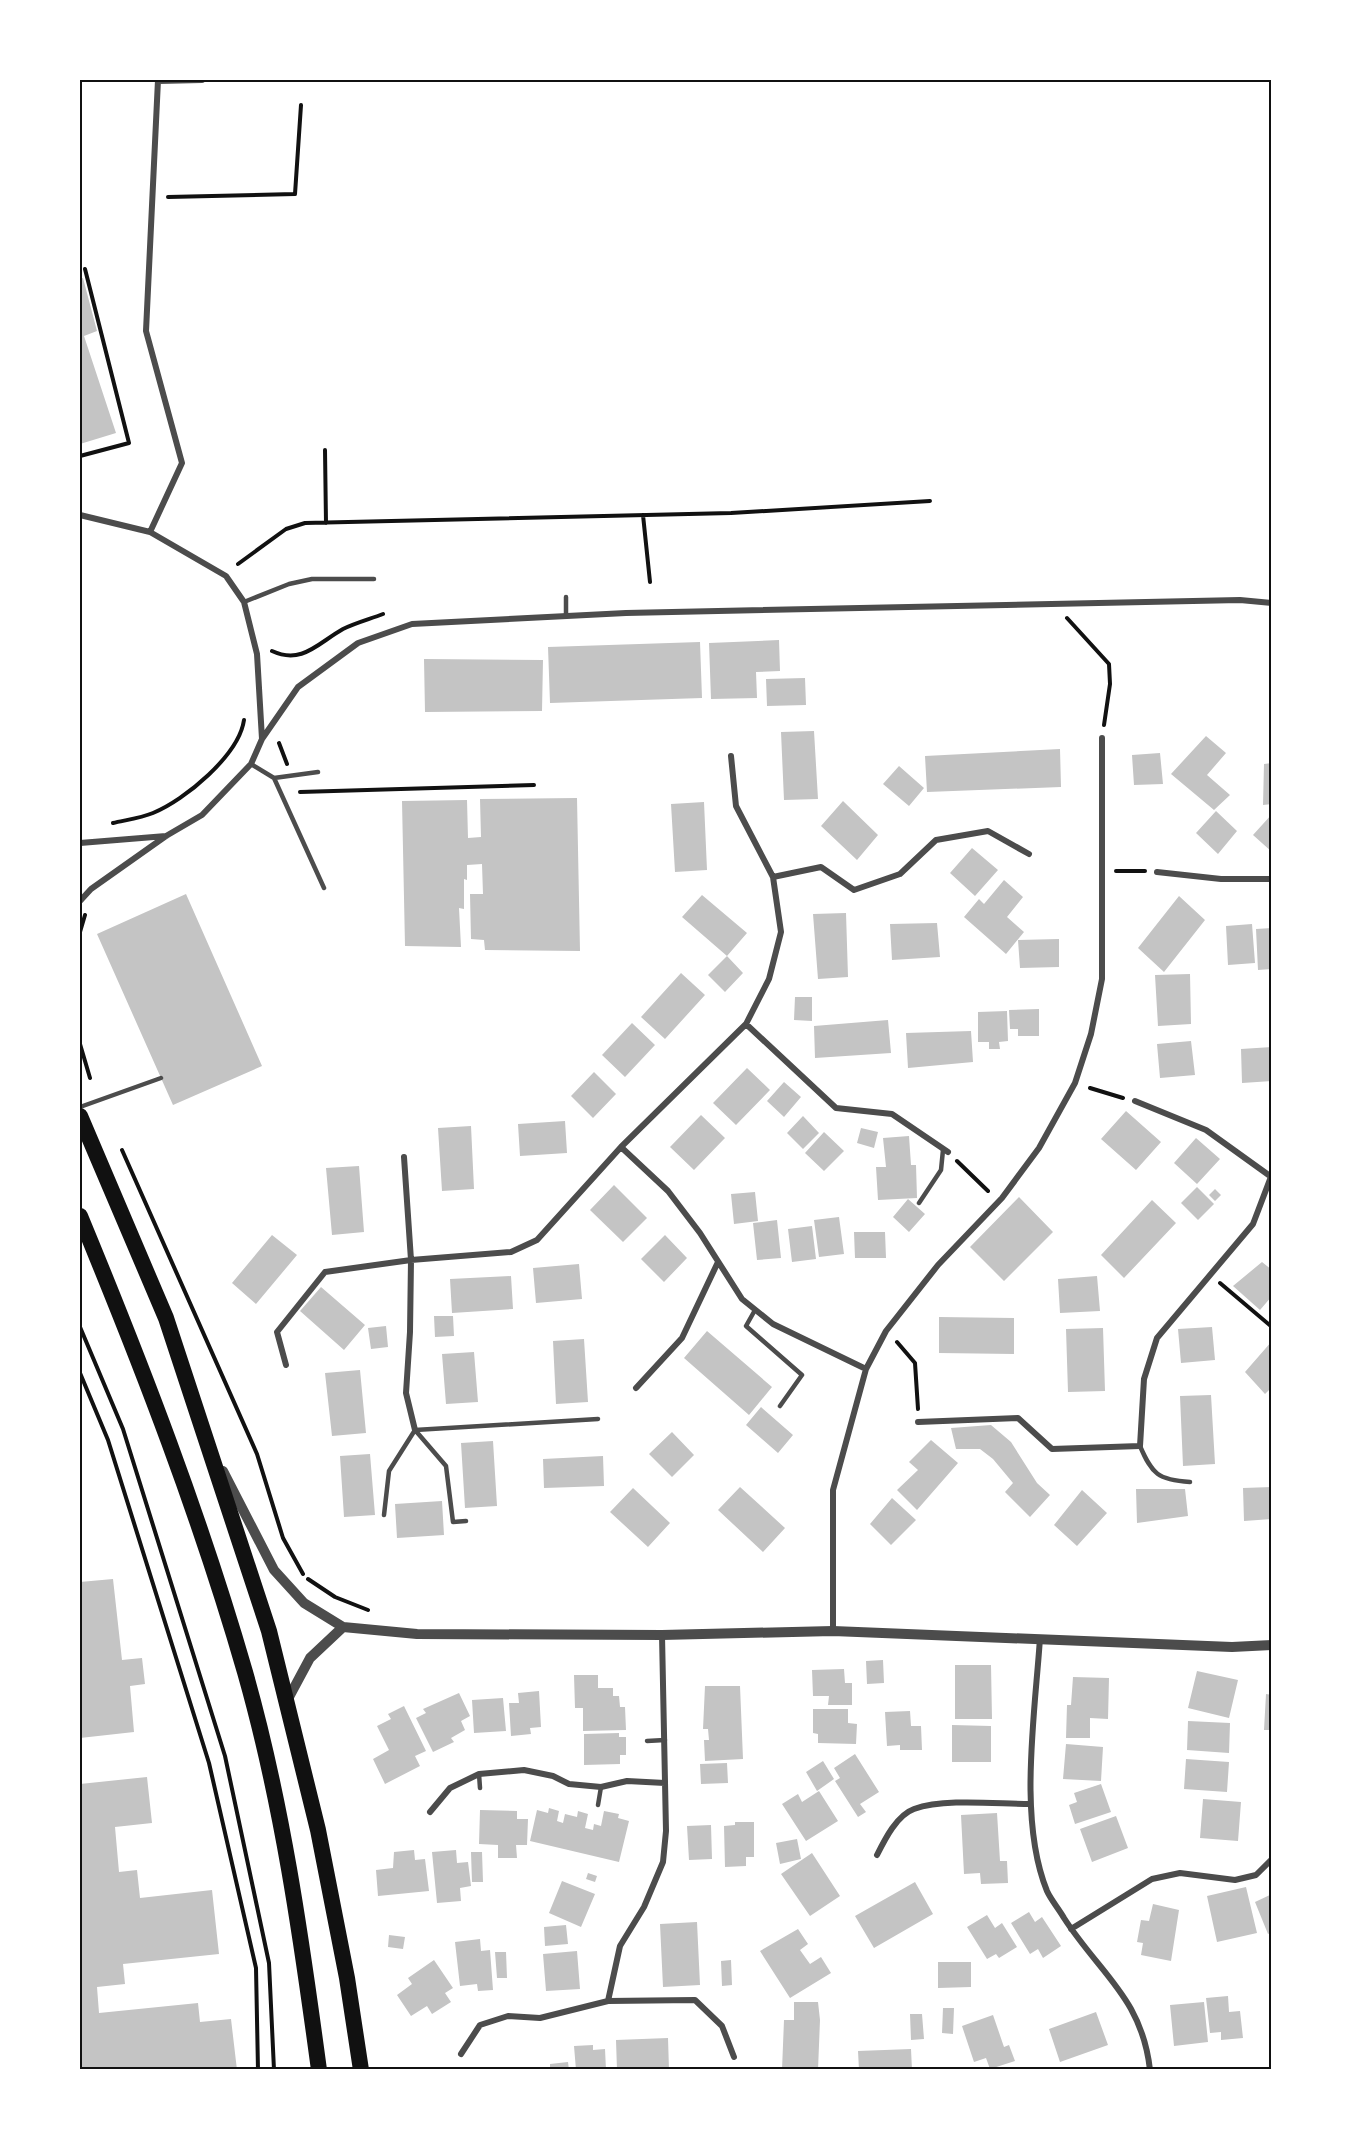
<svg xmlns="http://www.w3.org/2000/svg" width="1351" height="2149" viewBox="0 0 1351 2149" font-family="Raleway,sans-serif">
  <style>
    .building { fill: #c4c4c4 }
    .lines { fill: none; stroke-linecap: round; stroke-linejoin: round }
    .path { stroke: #111; stroke-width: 4 }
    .service { stroke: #4c4c4c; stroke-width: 4.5 }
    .minor { stroke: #4c4c4c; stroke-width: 6 }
    .tertiary { stroke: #4c4c4c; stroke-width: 10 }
    .trunk { stroke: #111; stroke-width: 16 }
    .neatline { fill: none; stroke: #111; stroke-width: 2 }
  </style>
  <rect width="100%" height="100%" fill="#fff"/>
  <path class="building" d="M83 278 97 331 84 336 116 433 80 444V279Z
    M779 640 780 671 756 672 757 698 711 699 709 643Z
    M700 642 702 698 550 703 548 647Z
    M424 659 543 660 542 711 425 712Z
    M805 678 806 705 767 706 766 679Z
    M814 731 818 799 784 800 781 732Z
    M1206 736 1226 753 1207 775 1230 795 1214 810 1171 774Z
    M1060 749 1061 787 927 792 925 756Z
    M1160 753 1163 784 1134 785 1132 755Z
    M1272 763V804L1263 805 1264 764Z
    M899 766 924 788 909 806 883 784Z
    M577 798 580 951 485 950 484 940 471 939 470 894H483L482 864 467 865V880L464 879V909L459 908 461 947 405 946 402 801 467 800 468 838 481 837 480 799Z
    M843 801 878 835 857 860 821 826Z
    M704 802 707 870 675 872 671 804Z
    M1216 811 1237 831 1218 854 1196 833Z
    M1272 814V852L1253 835Z
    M972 848 998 870 975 896 950 873Z
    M1004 880 1023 897 1007 917 1024 932 1006 954 964 917 979 899 984 904Z
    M186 894 262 1066 173 1105 97 934Z
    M702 895 747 933 727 956 682 917Z
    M1179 896 1205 920 1164 972 1138 948Z
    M846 913 848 977 818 979 813 914Z
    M937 923 940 957 892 960 890 924Z
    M1252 924 1255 963 1228 965 1226 926Z
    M1272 928V969L1258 970 1256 929Z
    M1059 939V967L1020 968 1018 940Z
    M727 956 743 973 725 992 708 975Z
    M681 973 705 995 665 1039 641 1017Z
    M1190 974 1191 1024 1158 1026 1155 975Z
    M795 997H812V1021L794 1020Z
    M1039 1009V1036H1018V1029H1010L1009 1010Z
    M1007 1011 1008 1041 999 1042 1000 1049H989V1042H978V1012Z
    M888 1020 891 1053 815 1058 814 1026Z
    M632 1023 655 1045 625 1077 602 1055Z
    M971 1031 973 1062 908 1068 906 1033Z
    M1191 1041 1195 1075 1160 1078 1157 1044Z
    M1272 1047V1081L1242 1083 1241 1049Z
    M747 1068 770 1090 736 1125 713 1103Z
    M594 1072 616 1094 593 1118 571 1096Z
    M784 1082 801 1097 784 1117 767 1101Z
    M1126 1111 1161 1142 1136 1170 1101 1139Z
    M701 1115 725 1138 694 1170 670 1147Z
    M803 1116 819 1133 803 1149 787 1133Z
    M565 1121 567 1153 520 1156 518 1124Z
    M471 1126 474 1189 442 1191 438 1128Z
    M861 1128 878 1132 874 1148 857 1143Z
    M824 1132 844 1151 824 1171 805 1153Z
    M909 1136 911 1165H916L917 1198 878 1200 876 1167H886L883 1138Z
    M1196 1138 1220 1159 1197 1184 1174 1163Z
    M359 1166 364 1232 332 1235 326 1168Z
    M614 1185 647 1218 623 1242 590 1210Z
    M1197 1187 1214 1204 1198 1220 1181 1203Z
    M1215 1189 1221 1195 1215 1201 1209 1195Z
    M755 1192 758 1221 734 1224 731 1194Z
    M1019 1197 1053 1232 1004 1281 970 1247Z
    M908 1199 925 1214 909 1232 893 1217Z
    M1152 1200 1176 1223 1124 1278 1101 1255Z
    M839 1217 844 1254 819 1257 814 1220Z
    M777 1220 781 1258 757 1260 753 1223Z
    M812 1226 816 1259 792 1262 788 1229Z
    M854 1232H885L886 1258H855Z
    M272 1235 297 1255 256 1304 232 1283Z
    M665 1235 687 1258 664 1282 641 1259Z
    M1262 1262 1272 1270V1296L1260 1310 1233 1286Z
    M579 1264 582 1299 536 1303 533 1268Z
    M511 1276 513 1309 452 1313 450 1279Z
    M1097 1276 1100 1311 1060 1313 1058 1279Z
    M321 1287 365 1325 344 1350 300 1311Z
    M434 1316H453L454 1336 435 1337Z
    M939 1317 1014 1318V1354L939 1353Z
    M386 1326 388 1347 371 1349 368 1328Z
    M1212 1327 1215 1360 1181 1363 1178 1329Z
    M1103 1328 1105 1391 1068 1392 1066 1329Z
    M707 1331 772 1387 749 1415 684 1358Z
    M584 1339 588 1402 556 1404 553 1341Z
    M1272 1341V1387L1265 1394 1245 1372Z
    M474 1352 478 1402 446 1404 442 1354Z
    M360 1370 366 1433 332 1436 325 1373Z
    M1211 1395 1215 1464 1183 1466 1180 1396Z
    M761 1407 793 1435 778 1453 746 1425Z
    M991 1425 1011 1442 1037 1483 1050 1495 1030 1517 1005 1492 1013 1483 993 1459 980 1449H956L951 1428Z
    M672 1432 694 1455 672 1477 649 1454Z
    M931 1440 958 1463 917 1510 897 1490 918 1470 909 1462Z
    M493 1441 497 1506 465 1508 461 1443Z
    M370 1454 375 1515 344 1517 340 1456Z
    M603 1456 604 1486 544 1488 543 1459Z
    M740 1487 785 1528 763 1552 718 1510Z
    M1272 1487V1519L1244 1521 1243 1488Z
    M633 1488 670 1523 648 1547 610 1512Z
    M1136 1489H1185L1188 1516 1137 1523Z
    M1082 1490 1107 1513 1077 1546 1054 1525Z
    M892 1498 916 1520 891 1545 870 1524Z
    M442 1501 444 1535 397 1538 395 1504Z
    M113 1579 122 1660 142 1658 145 1684 130 1686 134 1732 80 1738V1582Z
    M883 1660 884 1683 867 1684 866 1661Z
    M955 1665H991L992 1719H955Z
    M844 1669 845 1683H852V1705H828L829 1696H813L812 1670Z
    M1197 1671 1238 1680 1229 1718 1188 1708Z
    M574 1675H598V1688H613V1696H619L620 1707H625L626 1730 583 1731V1708H575Z
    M1073 1677 1109 1678 1108 1719 1090 1718V1738H1066L1067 1705H1071Z
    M705 1686H740L743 1759 705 1761 704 1740H709L708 1729H703Z
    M539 1691 541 1727 530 1728 531 1734 511 1736 509 1703H519L518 1693Z
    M459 1693 470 1716 461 1721 465 1730 451 1738 454 1742 433 1752 416 1718 426 1713 423 1709Z
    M1266 1694 1272 1695V1730H1264Z
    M503 1698 506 1731 474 1733 472 1700Z
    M404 1706 426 1751 415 1756 420 1766 385 1784 373 1759 389 1750 377 1726 391 1719 388 1714Z
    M813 1709H848V1723L857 1724 856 1744 818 1743V1734L813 1733Z
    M910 1711 911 1726H921L922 1750H900V1745L887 1746 885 1712Z
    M1188 1721 1230 1723 1229 1753 1187 1750Z
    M952 1725 991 1726V1762H952Z
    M619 1733V1737H626V1755H620V1764L584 1765V1734Z
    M1066 1744 1103 1747 1101 1781 1063 1779Z
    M855 1754 879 1792 860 1804 866 1812 858 1817 835 1781 840 1778 834 1768Z
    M1186 1759 1229 1762 1227 1792 1184 1789Z
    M823 1761 834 1779 817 1791 806 1772Z
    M727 1763 728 1783 701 1784 700 1764Z
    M147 1777 152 1823 115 1827 119 1872 137 1870 140 1898 212 1890 219 1954 123 1964 125 1984 97 1987 99 2013 198 2003 200 2022 231 2019 237 2070H80V1784Z
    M1101 1784 1111 1812 1075 1824 1069 1805 1077 1802 1074 1793Z
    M819 1791 838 1821 806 1841 782 1804 798 1794 802 1802Z
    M1203 1799 1241 1802 1238 1841 1200 1838Z
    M549 1808 559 1811 557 1821 563 1823 565 1814 577 1817 578 1811 588 1814 585 1828 593 1830 594 1824 601 1826 604 1811 619 1814 618 1818 629 1821 619 1862 530 1841 537 1810 548 1813Z
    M480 1810 517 1811V1819H528L527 1845H516L517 1858H498V1845L479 1844Z
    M997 1813 1000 1861H1007L1008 1883 981 1884 980 1873 964 1874 961 1815Z
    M1116 1816 1128 1848 1092 1862 1080 1829Z
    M735 1822H754V1857H746V1866L725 1867 724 1826 735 1825Z
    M711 1825 712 1859 689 1860 687 1826Z
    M797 1839 801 1859 780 1864 776 1843Z
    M414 1850 415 1860 425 1859 429 1891 378 1896 376 1870 393 1868 394 1852Z
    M456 1850 457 1863 468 1862 471 1886 460 1888 461 1901 437 1903 432 1852Z
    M471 1852H482L483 1882H472Z
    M812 1853 840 1896 810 1916 781 1874Z
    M588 1873 597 1876 595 1882 586 1879Z
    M562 1881 595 1894 581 1927 549 1913Z
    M915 1882 933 1914 874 1948 855 1916Z
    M1246 1887 1257 1933 1217 1942 1207 1896Z
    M1272 1894V1932L1268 1934 1255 1902Z
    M1153 1904 1179 1910 1171 1961 1141 1955 1143 1943 1137 1942 1141 1920 1149 1921Z
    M1029 1912 1035 1922 1042 1917 1061 1946 1043 1958 1038 1949 1030 1954 1011 1923Z
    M987 1915 995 1928 1002 1923 1017 1947 999 1958 996 1954 987 1959 967 1927Z
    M697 1922 700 1985 663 1987 660 1924Z
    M566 1925 568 1944 545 1946 544 1927Z
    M798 1929 808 1944 800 1950 810 1964 821 1957 831 1973 790 1998 760 1951Z
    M389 1935 405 1937 403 1949 388 1947Z
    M480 1939 481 1951 490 1950 493 1990 478 1991 477 1984 460 1986 455 1942Z
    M577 1951 580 1989 546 1991 543 1954Z
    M495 1952H506L507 1978H497Z
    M434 1960 453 1988 445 1993 451 2002 432 2014 427 2006 411 2016 397 1995 412 1984 408 1978Z
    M731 1960 732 1985 722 1986 721 1961Z
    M938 1962H971V1987L938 1988Z
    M1228 1996 1229 2012 1240 2011 1243 2038 1221 2040V2032L1210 2033 1206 1998Z
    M794 2002H818L820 2020 818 2070H782L784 2020H794Z
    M1204 2002 1208 2042 1174 2046 1170 2005Z
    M943 2008H954L953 2034 942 2033Z
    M1096 2012 1108 2045 1060 2062 1049 2029Z
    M910 2014H922L924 2039 911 2040Z
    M993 2015 1004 2047 1009 2045 1015 2061 990 2069 986 2058 974 2062 962 2026Z
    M668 2038 669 2070H617L616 2040Z
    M593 2045V2050L605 2049 606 2070H576L574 2046Z
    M911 2049 912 2070H859L858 2051Z
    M568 2062 569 2070H544L550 2067V2064Z"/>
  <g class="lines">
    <path class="path" d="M168 197 295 194 301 105
      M325 450 326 523
      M80 456 129 443 85 269
      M643 515 650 582
      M238 564 286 529 305 523 731 513 930 501
      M1067 618 1109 664 1110 684 1104 725
      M272 651C302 665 318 643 343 629 355 623 370 619 383 614
      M279 743 287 764
      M300 792 534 785
      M113 823C126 820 141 818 153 813 185 800 239 755 244 720
      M1116 871H1145
      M80 932 85 915
      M80 1044 90 1078
      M1090 1088 1123 1098
      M122 1150 257 1454 283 1538 303 1574
      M957 1161 988 1191
      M1220 1283 1272 1327
      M80 1327 123 1429 225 1756 269 1963 274 2070
      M897 1342 915 1363 918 1409
      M80 1373 108 1440 209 1763 256 1968 258 2070
      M308 1579 335 1597 368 1610"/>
    <path class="service" d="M566 597V615
      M244 602 289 584 312 579H374
      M251 764 274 778 318 772
      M274 778 324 888
      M80 1107 161 1078
      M919 1203 941 1170 943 1150
      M755 1310 746 1326 802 1375 780 1406
      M415 1430 598 1419
      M415 1430 446 1466 453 1522 466 1521
      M1140 1446C1152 1474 1158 1480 1190 1482
      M384 1515 389 1471 415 1430
      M647 1741 665 1740
      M479 1774 480 1788
      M598 1805 601 1787"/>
    <path class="minor" d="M158 81 202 80
      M80 515 150 532 226 576 244 602 257 654 262 739 251 764 202 815 166 836 91 889 80 901
      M150 532 182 463 146 331 158 80
      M262 739 298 687 358 643 412 624 626 613 1240 600 1272 603
      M80 843 166 836
      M1157 872 1221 879H1272
      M773 877 821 867 854 890 900 874 936 840 988 831 1029 854
      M746 1024 836 1108 892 1114 948 1152
      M1135 1101 1206 1130 1270 1176
      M621 1147 668 1191 700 1233 742 1299 773 1324 866 1369
      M404 1157 411 1260 410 1332 406 1393 415 1430
      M286 1365 277 1332 325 1272 411 1260 511 1252 537 1240 621 1147 746 1024 769 979 781 932 773 877 736 806 731 756
      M636 1388 682 1338 718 1262
      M918 1422 1018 1418 1052 1449 1140 1446 1144 1379 1157 1338 1253 1224 1272 1174
      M833 1631V1490L866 1369 886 1331 938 1265 1002 1198 1039 1148 1075 1083 1091 1034 1102 979V738
      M1040 1638C1035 1714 1018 1820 1047 1891 1051 1900 1059 1909 1064 1918 1100 1974 1142 1998 1150 2070
      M430 1812 450 1788 479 1774 524 1770 553 1776 569 1784 601 1787 627 1781 665 1783
      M877 1855C885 1839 897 1815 914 1809 945 1798 997 1804 1030 1804
      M1071 1929 1152 1879 1180 1873 1235 1880 1256 1875 1272 1859
      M608 2001 620 1946 644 1907 663 1862 666 1831 662 1635
      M461 2054 480 2025 508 2016 540 2018 608 2001 695 2000 722 2026 734 2057"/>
    <path class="tertiary" d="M223 1471 274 1570 304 1603 343 1627 417 1634 662 1635 833 1631 1232 1647 1272 1645
      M288 1699 310 1658 343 1627"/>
    <path class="trunk" d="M80 1116 166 1318 269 1631 318 1830 347 1978 361 2070
      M80 1216C142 1366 200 1516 245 1672 282 1802 301 1936 319 2070"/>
  </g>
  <rect width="1351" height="2149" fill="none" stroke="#ffffff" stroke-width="162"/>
  <rect x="81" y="81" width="1189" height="1987" class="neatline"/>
</svg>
